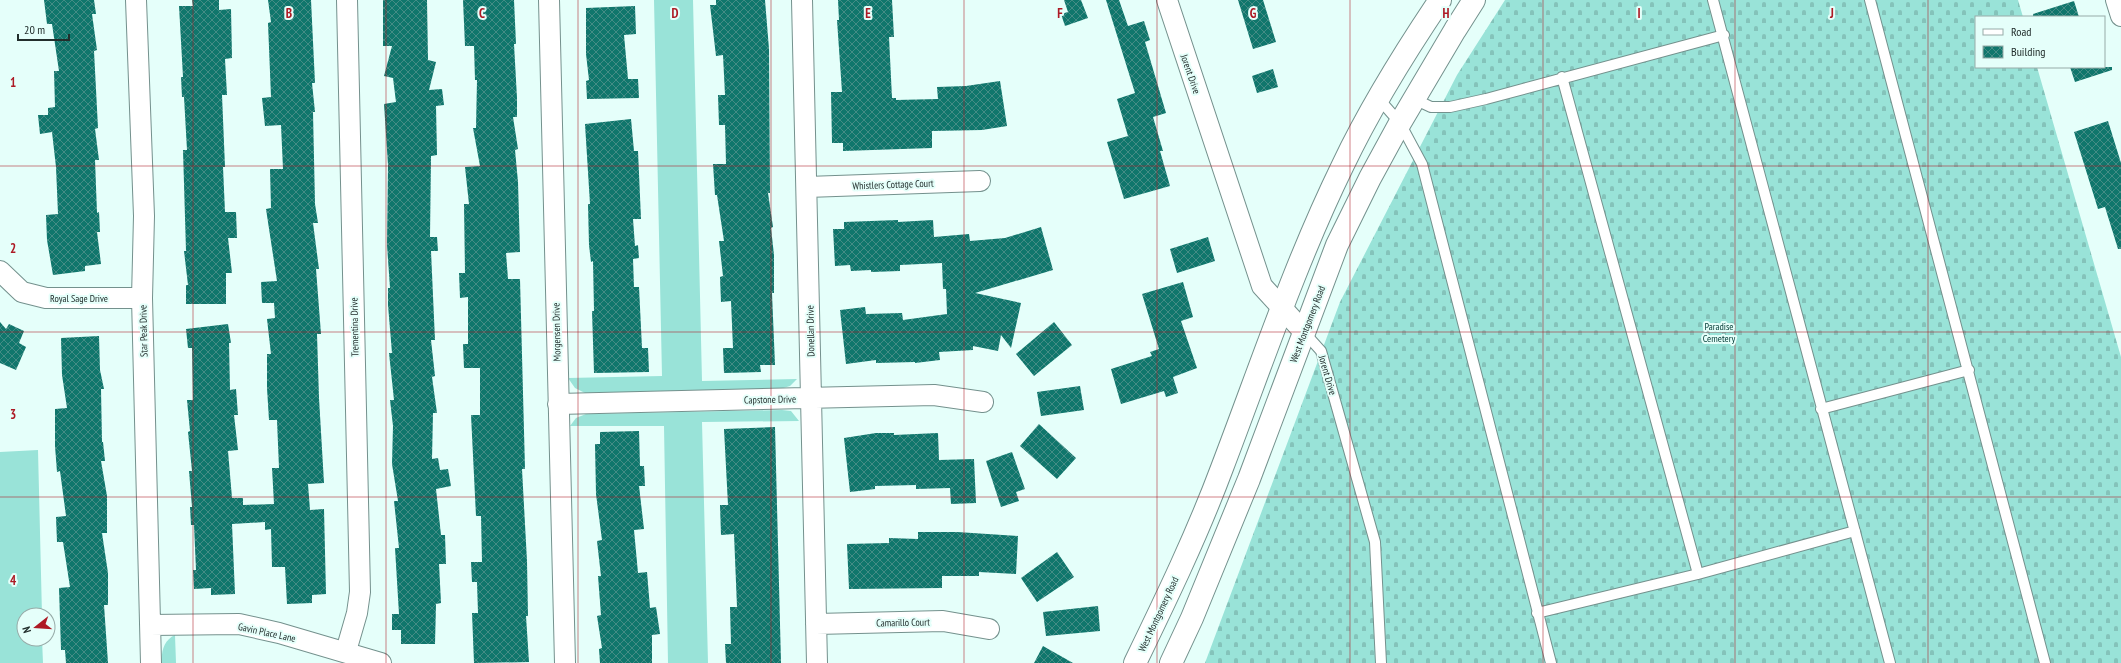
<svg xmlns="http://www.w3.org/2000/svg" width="2121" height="663" viewBox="0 0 2121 663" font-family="'PT Sans Narrow',sans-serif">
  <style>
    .grass { fill: #99e3d8 }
    .cemetery { fill: url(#cemetery-stones) }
    .building { fill: url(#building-cross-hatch) }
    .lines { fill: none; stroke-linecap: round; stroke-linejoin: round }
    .service-casing { stroke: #74918d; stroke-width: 12 }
    .minor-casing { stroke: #74918d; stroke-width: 22 }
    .secondary-casing { stroke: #74918d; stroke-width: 24 }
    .service { stroke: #fff; stroke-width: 10 }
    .minor { stroke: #fff; stroke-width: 20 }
    .secondary { stroke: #fff; stroke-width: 22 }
    .grid { fill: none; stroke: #ad1a25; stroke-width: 1; stroke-opacity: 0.55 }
    .labels { text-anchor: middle; stroke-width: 4; stroke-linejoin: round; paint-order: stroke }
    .street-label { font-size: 10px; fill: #222e2c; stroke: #e5fffa }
    .park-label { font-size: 10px; fill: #003933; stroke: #e5fffa }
    .grid-label { font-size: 13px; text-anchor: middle; font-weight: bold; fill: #ad1a25; stroke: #e5fffa; stroke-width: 4; stroke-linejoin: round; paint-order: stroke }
  </style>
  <defs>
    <pattern id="cemetery-stones" width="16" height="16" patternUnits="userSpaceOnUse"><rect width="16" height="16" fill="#99e3d8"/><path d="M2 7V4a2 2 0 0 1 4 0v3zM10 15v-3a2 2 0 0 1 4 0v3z" fill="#84c3ba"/></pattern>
    <pattern id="building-cross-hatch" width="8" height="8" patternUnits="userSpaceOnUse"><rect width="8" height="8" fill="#10766c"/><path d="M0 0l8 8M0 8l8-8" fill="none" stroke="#448c85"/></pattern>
  </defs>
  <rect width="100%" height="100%" fill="#e5fffa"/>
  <path class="grass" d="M654 0H693L702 381 797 379 790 386 780 389 585 393 575 388 568 378 662 376Z
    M782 410 791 411 799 421 702 422 708 663H668L664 426H570L576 418 586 414Z
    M38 450 42 615H24V639H42L43 663H0V452Z
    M175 635 176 663H162C161 651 164 640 175 635Z"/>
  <path class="cemetery" d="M1505 0H2018L2023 17H1976V67H2037L2121 357V663H1205L1340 302 1457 75Z"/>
  <path class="building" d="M44 0H94L96 14H92L97 50 94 51 98 128 95 129 99 160H95L97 213 99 212 100 232H97L101 264 85 266V271L53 275 47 240 46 215 58 214 56 167 52 132 40 134 38 115H48V108L55 107 54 71H59L52 24H47Z
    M192 0H219V10L231 9 232 58 225 59 227 95H222L225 167H223L225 212H236L237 238H228L232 273H226V304H186V285H188L184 251H186L183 150H187L184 97H182L181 77H183L179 6H193Z
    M268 0H311L315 83H312L315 112H313L315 204 318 223H313L319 269H316L321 334H317L319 398 324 483 308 484 310 510 324 509 326 594 312 595V603L287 604 285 567H272L271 529 265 530V522L232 524 235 594 211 595V588L194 589 193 570H196L194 525H191L190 507H192L189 471H192L188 432 190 431 187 400H193L192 348H188L186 329 228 324 231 343H229L230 390 236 389 238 415H234L238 450 228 451 232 498H243V505L274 504 272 468H279L277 420H269L267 388V354H271L267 319 275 318 274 303H262L261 282 277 281 266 209 271 208 270 169H283L281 125 265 126 262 98 271 97 268 23 271 22Z
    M383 0H427L428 60 436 62 429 90 442 89 444 105 436 106 437 155 431 156 430 237H437L438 251H431L435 340H431L435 376 432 377 437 413H433L432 459 438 458 440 470 448 469 451 486 436 489 441 535H445L446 564H439L441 603 436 604 435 644H401V630H392V614H399L395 548H399L394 501H398L392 464 393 426 390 400H394L389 353H392L388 305V288H390L387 245 388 165 384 104 396 102 393 78 384 76 392 46H383Z
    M463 0H514L516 44H514L517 98V117H513L518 149 515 150 518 182 520 252 506 253 508 279H520L525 469H522L527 561 528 616H526L529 662 474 663 472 613H478L477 582H472L471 562H482L481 516H476L471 415H480V368H464L463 344H468V297L460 298 459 273H465L464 204H469L465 167 480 166 473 128H476L477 80H475L474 46H465Z
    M716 0H765L769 49 770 193H768L773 227 771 228 774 255V293H772L775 365H760L761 372 724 373 723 348H733L731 301 721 302 720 277 723 276 719 241H724L717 195H715L713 164H726L725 125H719L718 95H725L723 55 716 56 710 5H716Z
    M838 0H892L894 37H889L892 98H896V100L938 99 937 87 966 86 1000 81 1007 126 982 130 932 131V148L843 151V143H832L831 92H842L837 20H839Z
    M1064 0H1081L1088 18 1065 26 1061 14 1068 12Z
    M1106 0H1119L1128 26 1144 21 1150 40 1145 42 1166 113 1153 117 1163 151H1160L1170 186 1124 199 1107 142 1128 136 1117 99 1135 93Z
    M1238 0H1263L1276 42 1253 49Z
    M2074 1 2079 17H2033V14Z
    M635 6 636 34 624 35 628 79H638L639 98 587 99 586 81 589 80 586 54V8Z
    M2070 67H2112V70L2075 82Z
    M1273 69 1278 87 1257 93 1252 76Z
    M631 119 634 151H638L641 219H633L635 246 638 245 639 258 633 259 634 287H639L642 348H648L649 372 594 373 592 311H594L593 261 591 262 589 245 588 204H590L585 124Z
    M2108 121 2121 163V249H2118L2105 207 2098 209 2074 132Z
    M898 220V222L933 220 934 237 969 234 970 241 1005 238 1041 227 1053 270 975 293 1021 303 1011 348 1001 335 998 351 973 346V350L939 352 940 360 915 363V362L876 363V360L846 364 840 310 865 307 866 314 902 313 903 320 947 314 946 289H943L942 263 900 265V271L871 272V270L851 271 850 265 835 266 833 229H844V222Z
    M1208 237 1215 261 1177 273 1170 249Z
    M1183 282 1193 317 1181 321 1197 368 1173 377 1178 393 1166 397 1164 391 1121 404 1111 369 1152 356 1150 352 1159 349 1142 294Z
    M0 322 6 329 9 324 24 331 19 343 26 347 16 370 0 363Z
    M1054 322 1072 345 1034 376 1016 354Z
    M99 336 100 370 104 389H101L102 442H103L105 461H101L107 496V533H102L108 573V605H104L108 663H66L65 650H61L59 588 70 587 63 542H57L56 517 66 516 60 471 57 472 55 446V409L67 408 62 375 61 338Z
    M1080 386 1084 410 1041 416 1037 392Z
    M1039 424 1076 458 1057 479 1020 446Z
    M775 427 781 663H726L725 644H731L730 607H737L734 534 721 535 720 505H728L724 429Z
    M639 431 640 466H644L645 486H639L644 529 634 530 638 573 647 572 650 608 656 607 660 634 652 635V663H600L599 649 602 648 597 616 601 615 598 576H601L597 541 602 540 596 494 595 444H600V432Z
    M876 433H894V435L938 433 939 460 974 459 976 503 951 504 950 488 916 489V485L875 486V489L850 492 844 438Z
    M1012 452 1025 489 1016 492 1019 501 1001 507 986 461Z
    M918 532H957L1018 536 1016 574 979 572V576H942V588L849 589 847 544 889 543V538L918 539Z
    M1057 552 1074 577 1037 602 1021 578Z
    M1098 606 1100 631 1046 636 1043 612Z
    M1043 646 1073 663H1034Z"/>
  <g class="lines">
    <g class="service-casing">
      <path id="service" d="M1713 0 1890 663
        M1870 0 2045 663
        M1562 77 1698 574
        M1379 99 1400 123 1422 164 1551 663
        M1414 99 1431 107H1450L1486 99 1724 35
        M1303 331 1321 351 1375 542 1381 663
        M1821 409 1969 370
        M1537 613 1698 574 1855 531"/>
    </g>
    <g class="minor-casing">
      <path id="minor" d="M136 0 144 216 142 298 151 663
        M549 0 565 663
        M802 0 817 663
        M1167 0 1262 286 1303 331
        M2116 0 2121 16
        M807 187 980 181
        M0 271 22 292 46 298H142
        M558 404 934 395 983 402
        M816 624 943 621 989 629
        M150 625 239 624 279 633 381 663
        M346 651 357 613 360 592 347 0"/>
    </g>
    <g class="secondary-casing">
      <path id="secondary" d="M1135 663C1166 599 1197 535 1222 468 1261 366 1295 263 1343 165 1370 108 1405 52 1440 0
        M1171 663 1192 618 1249 479 1337 245 1370 178 1400 123 1455 30 1474 0"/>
    </g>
    <use href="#service" class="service"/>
    <use href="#minor" class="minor"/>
    <use href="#secondary" class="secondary"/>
  </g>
  <path class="grid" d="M193 0V663M386 0V663M578 0V663M771 0V663M964 0V663M1157 0V663M1350 0V663M1543 0V663M1735 0V663M1928 0V663M0 166H2121M0 332H2121M0 497H2121"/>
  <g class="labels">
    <g class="street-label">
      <text transform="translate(1191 74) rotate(71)" y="4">Jorent Drive</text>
      <text transform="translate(893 184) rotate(-2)" y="4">Whistlers Cottage Court</text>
      <text x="79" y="302">Royal Sage Drive</text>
      <text transform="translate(1307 324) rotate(-69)" y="4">West Montgomery Road</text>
      <text transform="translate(354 327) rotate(-91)" y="4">Trementina Drive</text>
      <text transform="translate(143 331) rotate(-91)" y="4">Star Peak Drive</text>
      <text transform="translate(810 331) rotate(-91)" y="4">Donellan Drive</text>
      <text transform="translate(556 332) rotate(-91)" y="4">Morgensen Drive</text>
      <text transform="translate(1328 375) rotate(74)" y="4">Jorent Drive</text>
      <text transform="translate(770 399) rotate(-1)" y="4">Capstone Drive</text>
      <text transform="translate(1158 614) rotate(-65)" y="4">West Montgomery Road</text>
      <text transform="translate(903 622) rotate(-1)" y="4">Camarillo Court</text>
      <text transform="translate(267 632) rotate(12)" y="4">Gavin Place Lane</text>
    </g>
    <g class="park-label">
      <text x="1719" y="330">Paradise<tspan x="1719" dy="12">Cemetery</tspan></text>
    </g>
  </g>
  <g class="grid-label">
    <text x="289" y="18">B</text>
    <text x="482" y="18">C</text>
    <text x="675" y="18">D</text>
    <text x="868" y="18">E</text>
    <text x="1060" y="18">F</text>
    <text x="1253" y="18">G</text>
    <text x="1446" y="18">H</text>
    <text x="1639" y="18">I</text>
    <text x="1832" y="18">J</text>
    <text x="13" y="87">1</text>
    <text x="13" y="253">2</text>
    <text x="13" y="419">3</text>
    <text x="13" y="585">4</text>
  </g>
  <rect x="1975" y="16" width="130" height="52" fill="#e5fffa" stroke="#97aba8"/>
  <rect x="1983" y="29" width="20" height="6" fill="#ffffff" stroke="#97aba8"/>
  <text x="2011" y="36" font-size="12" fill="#222e2c">Road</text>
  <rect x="1983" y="46" width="20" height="12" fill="url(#building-cross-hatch)" stroke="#97aba8"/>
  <text x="2011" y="56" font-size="12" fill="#222e2c">Building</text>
  <g transform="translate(36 627) rotate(253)"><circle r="19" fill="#e5fffa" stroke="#97aba8"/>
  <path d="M0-3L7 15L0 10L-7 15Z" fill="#ad1a25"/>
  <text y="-6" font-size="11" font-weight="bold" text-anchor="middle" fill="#222e2c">N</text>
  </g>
  <path d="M18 34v6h51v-6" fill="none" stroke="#222e2c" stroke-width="2"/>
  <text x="24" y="34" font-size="12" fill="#222e2c" stroke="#e5fffa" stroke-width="3" paint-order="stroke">20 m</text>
</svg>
